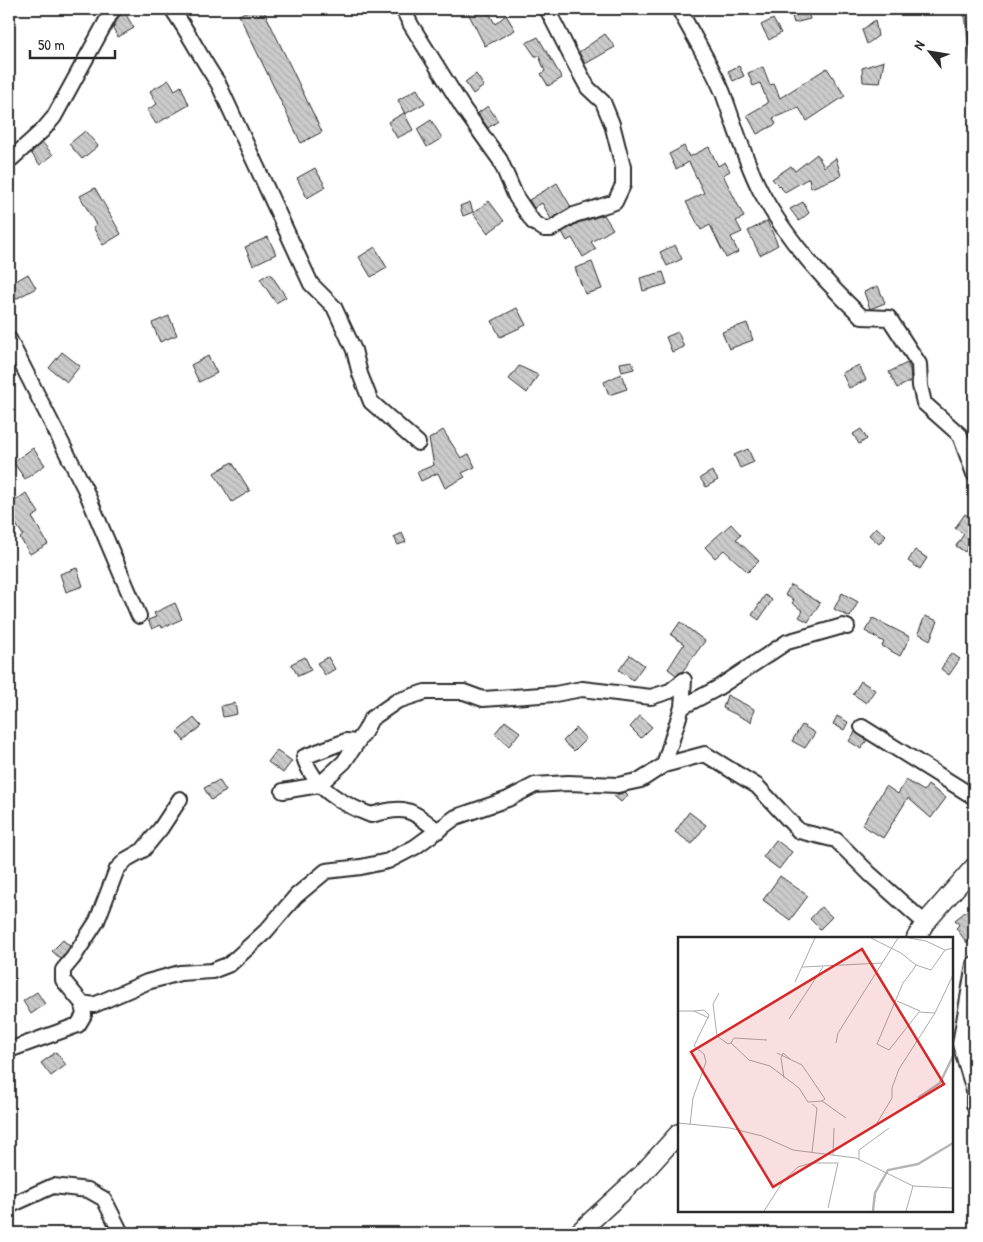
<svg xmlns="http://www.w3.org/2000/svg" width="983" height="1242" viewBox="0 0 983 1242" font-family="'Patrick Hand',sans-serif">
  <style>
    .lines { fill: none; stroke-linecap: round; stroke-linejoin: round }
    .stream { stroke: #7e7e7e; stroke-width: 3 }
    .building { fill: url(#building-back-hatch); stroke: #2b2b2b }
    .minor-casing { stroke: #2b2b2b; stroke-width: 18 }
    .tertiary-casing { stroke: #2b2b2b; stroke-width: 21 }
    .minor { stroke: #fff; stroke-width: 14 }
    .tertiary { stroke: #fff; stroke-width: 18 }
    .inset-river { fill: none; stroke: #b6b6b6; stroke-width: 2.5 }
    .inset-road { fill: none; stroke: #aaa; stroke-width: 1 }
    .view { fill: #d62828; fill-opacity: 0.15; stroke: #d62828; stroke-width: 2.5 }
    .inset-edge { fill: none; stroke: #2b2b2b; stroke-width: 2.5 }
  </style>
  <defs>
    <pattern id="building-back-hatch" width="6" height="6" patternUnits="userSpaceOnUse" patternTransform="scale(1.25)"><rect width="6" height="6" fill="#cbcbcb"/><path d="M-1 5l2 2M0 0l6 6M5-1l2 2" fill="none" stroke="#aeaeae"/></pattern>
  </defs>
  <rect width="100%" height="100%" fill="#fff"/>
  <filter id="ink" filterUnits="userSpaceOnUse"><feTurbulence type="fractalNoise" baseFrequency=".02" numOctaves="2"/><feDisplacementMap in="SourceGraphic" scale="10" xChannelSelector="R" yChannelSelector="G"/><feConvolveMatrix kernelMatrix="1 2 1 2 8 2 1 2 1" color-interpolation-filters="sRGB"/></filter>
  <g filter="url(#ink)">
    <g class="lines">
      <path class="stream" d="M960 9 966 17 974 87
        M974 184V181"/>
    </g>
    <path class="building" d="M252 9H263L322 132 301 143 239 15Z
      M466 9H487L495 24 506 15 515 30 485 46Z
      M790 9H807L810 19 794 23Z
      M125 13 134 28 118 37 113 28 119 16Z
      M773 19 781 33 769 40 761 25Z
      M875 20 878 36 867 44 862 30Z
      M605 34 615 47 585 64 579 52Z
      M538 37 562 78 548 86 541 74 545 71 539 56H535L526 43Z
      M884 61 880 83 863 82 862 68Z
      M739 66 744 76 733 81 728 71Z
      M763 67 770 85 774 84 780 98 827 68 845 96 807 121 799 108 773 118 776 124 757 134 747 115 768 103 760 83 753 86 748 73Z
      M476 74 484 86 473 94 465 82Z
      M169 80 175 90 181 86 189 105 156 124 147 110 157 104 150 91Z
      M417 89 425 103 405 114 398 100Z
      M488 106 498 121 488 128 478 113Z
      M404 113 413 130 397 138 388 122Z
      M431 120 442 138 427 147 417 129Z
      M85 131 98 146 82 159 69 144Z
      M42 142 53 155 40 165 31 153Z
      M684 146 689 157 709 147 718 166 725 162 730 171 723 175 744 217 736 221 742 232 731 237 738 252 726 258 710 225 701 230 686 202 704 193 689 162 676 169 669 154Z
      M817 154 824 167 836 158 841 176 811 188 809 178 785 192 772 179 791 166 795 171Z
      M315 168 326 187 307 198 297 178Z
      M557 183 571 207 551 219 542 203 534 208 529 200Z
      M95 188 121 234 103 245 93 227 96 225 80 196Z
      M489 201 504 221 488 233 473 213Z
      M470 202 473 212 463 216 460 206Z
      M803 202 809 213 799 221 790 209Z
      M604 215 613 229 591 242 596 249 583 257 572 238 567 241 562 232 578 223Z
      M767 221 778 245 760 255 748 231Z
      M268 237 276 254 253 265 245 247Z
      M675 245 682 259 667 266 660 252Z
      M375 247 387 268 371 277 359 257Z
      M592 262 602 289 585 294 575 268Z
      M663 272 667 284 643 291 640 278Z
      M270 273 286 297 276 303 260 279Z
      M28 274 36 288 12 301 9 296V285Z
      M878 286 885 303 870 309 864 292Z
      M517 308 526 325 500 337 492 321Z
      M169 316 177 335 160 342 152 323Z
      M747 323 753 340 729 349 722 332Z
      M678 332 684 347 672 352 666 337Z
      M62 352 80 366 67 382 49 368Z
      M208 356 217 373 199 382 191 365Z
      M632 361 634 369 622 372 620 363Z
      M907 363 910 369 911 381 897 388 889 372Z
      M859 365 866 380 849 388 842 373Z
      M519 366 538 375 527 393 509 379Z
      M621 374 627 389 609 395 604 382Z
      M861 429 867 439 859 444 853 434Z
      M443 430 461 458 469 454 475 467 462 473 465 477 445 488 438 473 421 481 417 472 434 465 429 439Z
      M33 448 45 465 25 479 13 462Z
      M748 449 754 462 740 468 734 455Z
      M232 462 250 491 232 502 214 473Z
      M712 471 718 480 706 487 700 478Z
      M26 493 39 513 32 517 48 544 30 554 20 538 23 535 9 514V505Z
      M965 514 974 520V535L965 552 956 546 964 534 955 528Z
      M731 524 741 535 736 539 759 561 748 572 724 550 715 558 705 547Z
      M876 527 886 536 879 544 869 535Z
      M402 533 406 542 398 545 394 537Z
      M915 550 927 558 920 569 908 561Z
      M77 568 83 586 66 592 60 574Z
      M791 585 820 603 808 622 799 617 803 611 792 603 794 600 785 595Z
      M842 593 858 602 850 617 834 609Z
      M765 595 772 600 759 620 752 615Z
      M175 603 182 619 162 628 161 625 152 629 148 620 156 617 154 613Z
      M925 616 938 621 930 640 918 633Z
      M873 618 910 637 900 656 882 646 884 642 865 631Z
      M680 622 705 641 682 672 676 675 668 669 684 644 671 635Z
      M951 653 960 659 949 675 941 669Z
      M630 655 644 665 633 680 619 670Z
      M305 657 311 670 298 676 291 664Z
      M328 657 335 669 325 675 317 663Z
      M861 681 875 690 866 703 853 694Z
      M727 695 754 709 751 722 723 708Z
      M235 703 237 714 223 717 221 706Z
      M640 716 652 727 641 738 630 727Z
      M837 716 848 722 844 730 833 724Z
      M194 718 201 726 184 741 177 732Z
      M505 721 520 732 509 746 495 733Z
      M802 725 815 733 805 748 792 741Z
      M576 728 586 739 574 751 563 741Z
      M855 732 867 740 861 749 849 741Z
      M277 750 292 761 283 773 268 762Z
      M219 780 226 791 211 800 204 788Z
      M906 780 924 791 928 785 946 798 931 818 908 798 883 838 862 825 886 786 898 794Z
      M625 792 628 795 621 802 614 796Z
      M689 812 706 825 692 844 675 832Z
      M776 840 792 852 779 869 763 857Z
      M780 876 808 896 790 920 763 900Z
      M821 907 832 917 820 929 810 919Z
      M969 909 974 914V937L967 943 956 928 959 925 955 920Z
      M63 940 70 946 61 959 52 951Z
      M37 992 45 1004 31 1014 23 1001Z
      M56 1052 66 1065 51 1076 41 1063Z"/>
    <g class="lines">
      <g class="minor-casing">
        <path id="minor" d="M172 9C189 33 201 58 218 83L311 284 334 307 354 350 360 374 371 402 418 443
          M403 9 411 25 463 108 500 160 516 197 533 222 544 229H551L574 215 615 202 623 185V167L612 124 603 102 588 88 576 66 547 9
          M679 9C693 36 711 64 723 93 735 126 744 158 760 190 785 238 823 280 862 317L889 318 919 364 920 386 924 403 960 435 974 474
          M9 161 43 130 54 117 113 9
          M9 339 85 489 139 616
          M862 727 974 797
          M357 742 346 741 304 757C314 789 342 804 371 815 407 805 410 809 438 831
          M664 765 705 754 757 786 799 831 836 840 870 874 925 923
          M283 791 319 785 344 762 365 731 371 719 397 701 425 692H464L483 699 555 694 582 689 651 697 670 691 684 680 682 707
          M974 964 960 1044 974 1091V1105
          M82 1003 63 980V970L73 958 97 921 117 869 127 859 143 850 161 828 180 799
          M9 1050 78 1025 84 1015 82 1003 94 1005 147 982 180 973 212 971 230 964 266 931 296 896 326 871 361 867 388 861 415 847 456 817 508 799 535 785 568 783 618 785 641 780 664 765 682 707 716 689 787 642 843 626 847 627
          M9 1206 53 1186 88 1190 104 1199 121 1233"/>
      </g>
      <g class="tertiary-casing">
        <path id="tertiary" d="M916 938 925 923 974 867
          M578 1233 642 1174 679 1133"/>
      </g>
      <use href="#minor" class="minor"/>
      <use href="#tertiary" class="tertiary"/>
    </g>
  </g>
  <g transform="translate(678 937)">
    <rect width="275" height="275" fill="#fff"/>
    <path class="inset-river" d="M240 161 262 146 275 119M195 274 197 256 210 233 240 227 275 206"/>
    <path class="inset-road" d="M193 1 223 16 238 28M231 1 248 4 267 13M275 11 267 13 253 33 238 28 235 33 225 46 199 107 211 113 241 75 257 76 275 38M124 30 204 26M117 45 137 1M41 56 35 67 39 99 50 107 53 106 71 123 92 129 121 151 130 165 144 164 168 181M219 64 242 74M0 74H16L31 81M111 82 145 30M53 106 56 101 89 103M158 106 160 96 220 1M99 116 124 128 147 162 144 164M106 141 103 121 105 116 112 122M0 186 52 191 84 199 115 213 178 221 235 249 275 251M199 186 214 161V151L221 132 257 76M12 188 15 161 28 125 26 117 16 109 31 78 26 73 16 74M134 216 139 171 134 167M155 218 156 191M181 222V213L211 191M150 271 160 226M86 274 106 243 120 230 133 226H160M228 274 235 249"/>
    <path class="view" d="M184 12 266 147 95 250 13 115Z"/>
    <rect width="275" height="275" class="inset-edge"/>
  </g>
  <rect width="983" height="1242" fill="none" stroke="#fff" stroke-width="30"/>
  <rect x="15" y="15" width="953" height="1212" fill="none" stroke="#2b2b2b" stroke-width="2" filter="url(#ink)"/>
  <g transform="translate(930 52) rotate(301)" stroke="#ffffff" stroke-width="4" paint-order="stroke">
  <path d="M0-4L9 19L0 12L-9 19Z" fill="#2b2b2b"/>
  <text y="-8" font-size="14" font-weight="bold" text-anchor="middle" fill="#2b2b2b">N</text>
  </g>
  <path d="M30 50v8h85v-8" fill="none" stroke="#2b2b2b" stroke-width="2.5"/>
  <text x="38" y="50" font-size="15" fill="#2b2b2b" stroke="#ffffff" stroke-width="4" paint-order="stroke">50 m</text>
</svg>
